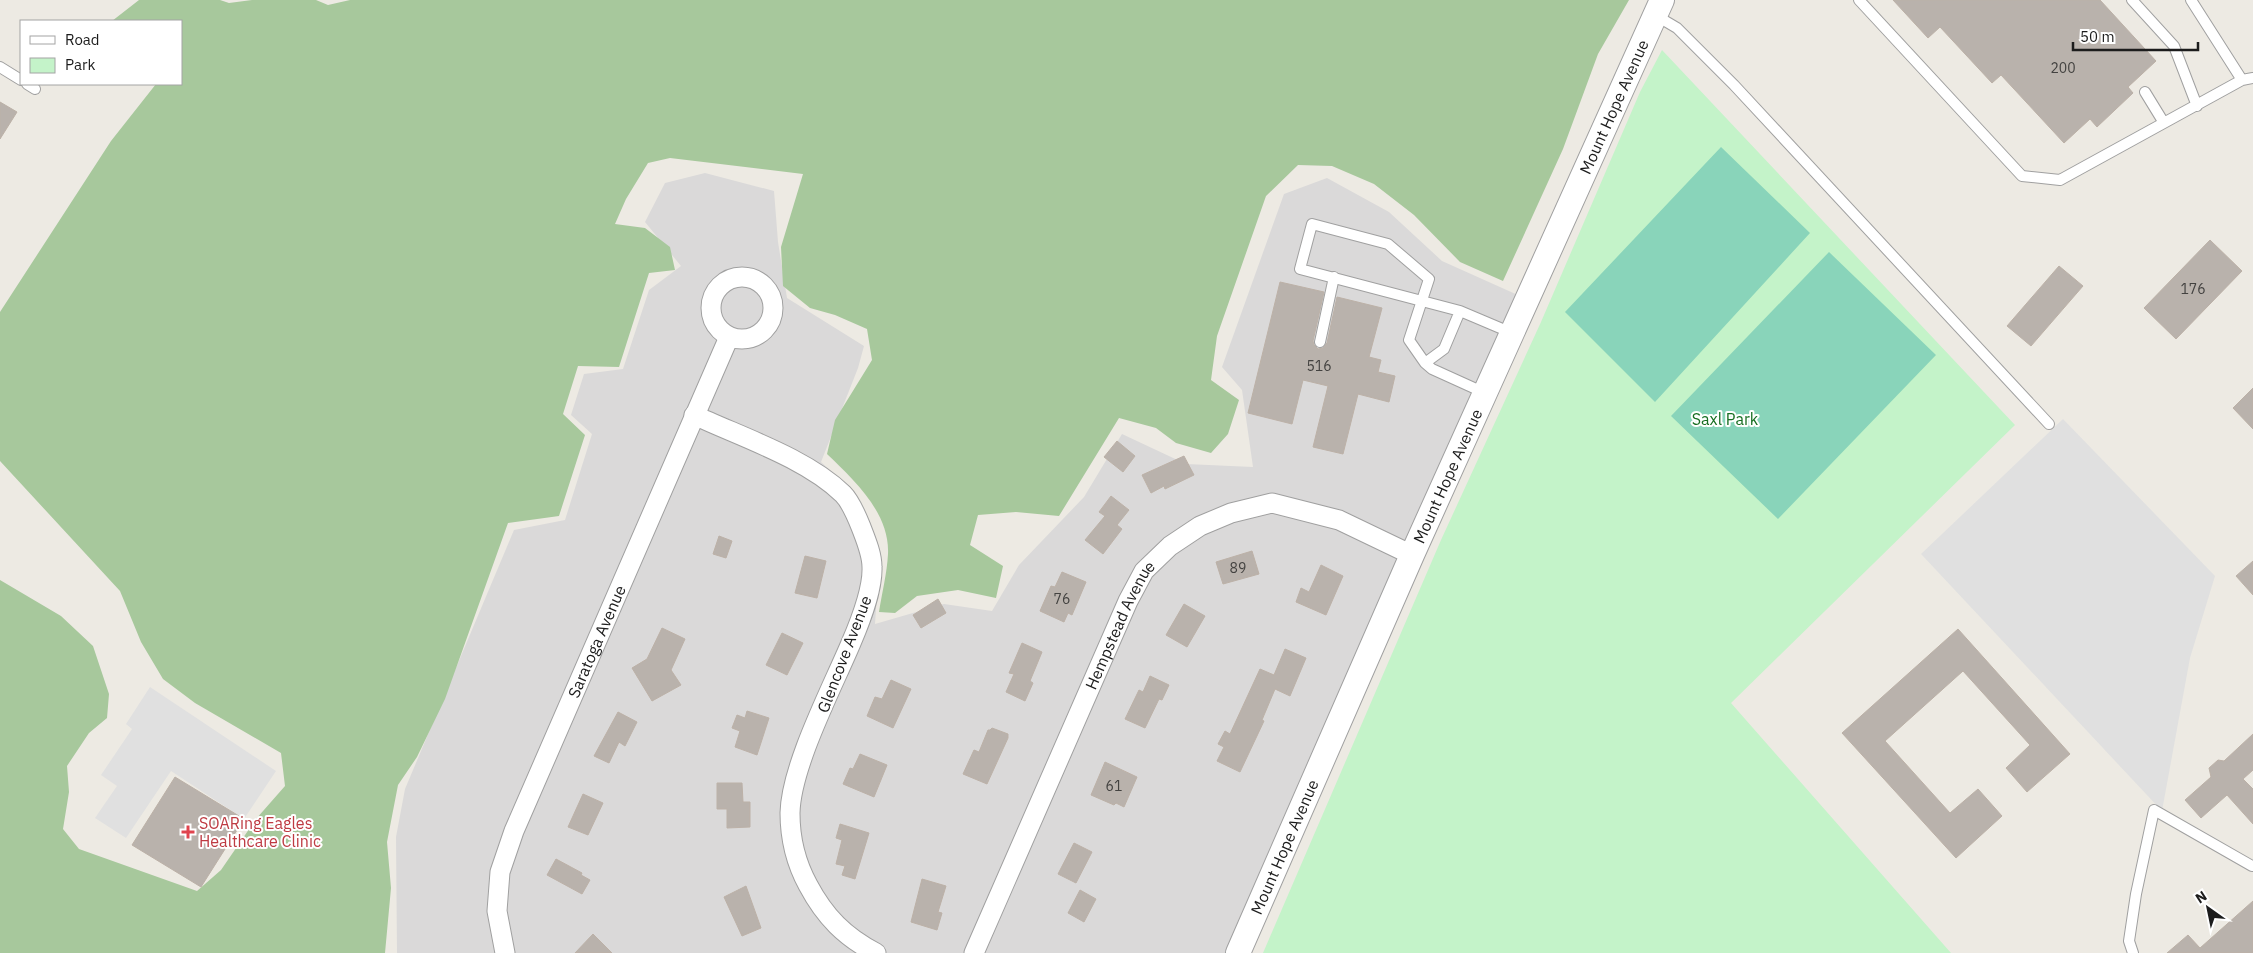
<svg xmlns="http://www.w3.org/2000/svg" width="2253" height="953" viewBox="0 0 2253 953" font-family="'IBM Plex Sans',sans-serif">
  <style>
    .residential { fill: #dad9d9 }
    .forest { fill: #a7c89c }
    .park { fill: #c4f3c9 }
    .pitch { fill: #89d4ba }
    .parking { fill: #e0e0e0 }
    .building { fill: #b9b2ac; stroke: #bcb1a7 }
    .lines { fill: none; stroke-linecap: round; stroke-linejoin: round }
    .service-casing { stroke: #a0a0a0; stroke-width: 12 }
    .minor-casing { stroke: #a0a0a0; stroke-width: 21 }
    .tertiary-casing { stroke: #a0a0a0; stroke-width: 26 }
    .service { stroke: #fff; stroke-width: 10 }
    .minor { stroke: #fff; stroke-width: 19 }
    .tertiary { stroke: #fff; stroke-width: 24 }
    .health-dot { fill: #e0444e; stroke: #fff; stroke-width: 2 }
    .labels { text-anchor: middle; stroke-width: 4; stroke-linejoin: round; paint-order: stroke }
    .number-label { font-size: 14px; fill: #434240 }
    .street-label { font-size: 16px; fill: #1c1c1c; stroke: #fff }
    .park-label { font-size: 16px; fill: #176e21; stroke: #fff }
    .health-label { font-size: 16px; fill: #be3a42; stroke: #fff; text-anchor: start }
  </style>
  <rect width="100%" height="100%" fill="#edeae3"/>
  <path class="residential" d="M705 173 774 191 778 242 787 298 864 346 858 368 821 462 855 493 880 550 875 624 944 604 992 611 1019 565 1084 497 1122 434 1186 464 1253 467 1242 390 1222 367 1284 194 1327 178 1389 212 1442 261 1520 296 1229 953H397L396 837 405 789 514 530 565 520 592 434 571 415 584 374 623 369 649 290 681 266 645 222 665 183Z"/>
  <path class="forest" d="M139 0H220L229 3 252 0H316L328 5 350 0H1629L1598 54 1563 149 1503 281 1460 262 1414 215 1374 184 1332 166 1298 165 1266 196 1217 336 1211 380 1239 400 1228 434 1211 453 1176 443 1156 428 1119 418 1059 516 1016 512 978 515 970 545 1003 566 996 598 958 590 917 596 895 613 879 612C882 593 887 573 888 554 890 513 854 480 827 454L835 420 872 360 867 329 835 315 810 308 783 286 781 247 803 174 670 158 648 163 626 199 615 224 645 228 670 247 675 270 649 273 619 367 578 366 563 414 585 435 559 516 508 523 445 699 417 757 398 785 387 842 391 888 385 953H0V580L61 616 93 646 109 694 107 718 89 733 67 766 69 792 63 829 79 849 197 891 221 870 256 819 285 786 281 753 195 703 163 679 141 642 120 591 0 461V312L111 141 156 84H181V21H112Z"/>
  <path class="park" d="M1662 50 2015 425 1731 703 1951 953H1263L1441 540 1541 322 1640 92Z"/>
  <path class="pitch" d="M1721 147 1810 233 1655 402 1565 312Z
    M1829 252 1936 355 1778 519 1671 416Z"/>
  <path class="parking" d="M2063 419 2215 576 2190 658 2162 811 1921 554Z
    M150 687 276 771 244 819 171 771 126 838 95 818 117 786 101 775 132 729 126 724Z"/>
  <path class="building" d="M1893 0H2100L2156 61 2128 87 2133 93 2097 127 2090 119 2064 143 2001 75 1992 83 1940 27 1928 38Z
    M0 102 17 112 0 139Z
    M2210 240 2242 271 2176 339 2144 308Z
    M2059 266 2083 286 2031 346 2007 326Z
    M1280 282 1324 292 1313 341 1314 345 1318 349 1323 348 1327 343 1337 297 1382 308 1369 357 1381 360 1378 372 1395 376 1389 402 1358 394 1343 454 1313 447 1328 386 1303 380 1292 424 1248 413Z
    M2253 388V429L2233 408Z
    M1117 441 1135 456 1123 472 1104 457Z
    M1184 456 1194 475 1165 489 1164 486 1151 493 1142 475Z
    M1111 496 1129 510 1117 525 1122 529 1103 554 1085 540 1105 516 1099 512Z
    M719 536 732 541 726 558 713 554Z
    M1252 551 1259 574 1223 584 1216 562Z
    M805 556 826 561 817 598 795 593Z
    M2253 561V595L2236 576Z
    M1321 565 1343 576 1326 615 1296 602 1301 588 1309 592Z
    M1062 572 1086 582 1072 615 1068 613 1064 622 1040 611 1051 586 1055 587Z
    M938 599 946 613 921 628 913 615Z
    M1184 604 1205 616 1187 647 1166 635Z
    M662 628 685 639 671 670 681 685 652 701 632 668 647 659Z
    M1958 629 2070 754 2027 792 2006 768 2030 745 1963 671 1885 741 1950 813 1978 789 2002 816 1956 858 1842 733Z
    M782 633 803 643 787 675 766 665Z
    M1022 643 1042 652 1030 681 1033 683 1025 701 1006 692 1014 674 1009 673Z
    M1285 649 1306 658 1290 696 1275 689 1262 720 1264 721 1240 772 1217 761 1224 747 1218 744 1225 731 1230 734 1260 669 1274 675Z
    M1150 676 1169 685 1162 700 1159 699 1145 728 1125 719 1139 690 1143 692Z
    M891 680 911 689 893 728 867 716 875 697 882 699Z
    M747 711 769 718 757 755 735 747 740 731 732 728 737 715 745 718Z
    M618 712 637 722 625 746 619 742 609 763 594 756Z
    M992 728 1008 734V738L987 784 963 774 974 750 979 752 988 730H990Z
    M2253 734V770L2243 779 2253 789V824L2227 795 2201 818 2185 800 2211 777 2209 768 2218 760 2224 761Z
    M860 754 887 765 874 797 843 784 850 768 853 769Z
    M1105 762 1137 777 1124 807 1116 803 1114 805 1091 795Z
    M175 777 244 819 201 887 132 845Z
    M717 783H742L743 802H750V827L727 828V809H717Z
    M583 794 603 803 588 835 568 827Z
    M840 824 869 833 855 879 842 875 845 866 836 864 842 840 836 838Z
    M1074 843 1092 852 1076 883 1058 874Z
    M556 859 582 873 581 875 590 880 582 894 547 875Z
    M922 879 946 886 938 912 942 913 937 930 911 922Z
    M746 886 761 928 742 936 724 897Z
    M1080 890 1096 899 1084 922 1068 913Z
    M2253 901V953H2167L2188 935 2200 948Z
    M593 934 612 953H575Z"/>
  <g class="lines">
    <g class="service-casing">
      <path id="service" d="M1859 0 2022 176 2060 180 2242 80 2191 0
        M2132 0 2174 46 2197 106
        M1655 15 1677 28 1734 85 2049 424
        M0 67 21 80
        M2242 80 2253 78
        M27 84 35 89
        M2145 92 2164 123
        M1320 342 1334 277
        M1425 363 1444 349 1460 311
        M1485 393 1432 369 1425 363 1409 340 1429 279 1388 244 1312 224 1300 269 1460 311 1512 333
        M2133 953 2129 941 2136 894 2154 810 2252 866"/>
    </g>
    <g class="minor-casing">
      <g id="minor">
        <circle cx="742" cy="308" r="31"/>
        <path d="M694 415C741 437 806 458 843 494 851 502 857 517 861 527 866 540 872 554 872 567 873 590 860 622 851 643 832 688 791 766 790 813 790 838 796 863 808 885 825 917 845 937 876 953"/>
        <path id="s1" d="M505 953 497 911 500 872 514 831 729 337"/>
        <path id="s2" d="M974 953 1128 601 1144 571 1170 546 1200 526 1231 513 1272 503 1339 520 1412 555"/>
      </g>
    </g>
    <g class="tertiary-casing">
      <g id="tertiary">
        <path id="s3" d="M1238 953 1412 555 1662 0"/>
      </g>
    </g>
    <use href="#service" class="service"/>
    <use href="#minor" class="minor"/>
    <use href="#tertiary" class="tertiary"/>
  </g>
  <path class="health-dot" d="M185.5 824.5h5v5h5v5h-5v5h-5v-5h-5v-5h5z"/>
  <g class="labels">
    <g class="number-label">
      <text x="2063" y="73">200</text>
      <text x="2193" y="294">176</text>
      <text x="1319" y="371">516</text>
      <text x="1238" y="573">89</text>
      <text x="1062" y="604">76</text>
      <text x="1114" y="791">61</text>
    </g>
    <g class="street-label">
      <text dy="6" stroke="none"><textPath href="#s3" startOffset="926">Mount Hope Avenue</textPath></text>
      <text dy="6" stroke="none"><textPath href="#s3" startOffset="521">Mount Hope Avenue</textPath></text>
      <text dy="6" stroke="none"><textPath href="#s2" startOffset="359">Hempstead Avenue</textPath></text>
      <text dy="6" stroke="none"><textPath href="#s1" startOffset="332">Saratoga Avenue</textPath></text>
      <text transform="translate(844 654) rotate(-69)" y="6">Glencove Avenue</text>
      <text dy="6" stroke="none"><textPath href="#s3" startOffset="116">Mount Hope Avenue</textPath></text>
    </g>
    <g class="park-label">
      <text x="1725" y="425">Saxl Park</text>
    </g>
    <g class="health-label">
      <text x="199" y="829">SOARing Eagles<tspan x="199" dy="18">Healthcare Clinic</tspan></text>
    </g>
  </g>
  <rect x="20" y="20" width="162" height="65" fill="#ffffff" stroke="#a4a4a4"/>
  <rect x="30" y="36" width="25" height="8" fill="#ffffff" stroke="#a4a4a4"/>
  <text x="65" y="45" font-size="15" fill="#1c1c1c">Road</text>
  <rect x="30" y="58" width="25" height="15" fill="#c4f3c9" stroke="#a4a4a4"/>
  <text x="65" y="70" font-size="15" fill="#1c1c1c">Park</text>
  <g transform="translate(2208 908) rotate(327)" stroke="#ffffff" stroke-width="4" paint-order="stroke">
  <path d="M0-4L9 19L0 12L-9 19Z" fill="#1c1c1c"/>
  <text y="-8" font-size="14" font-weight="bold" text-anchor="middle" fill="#1c1c1c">N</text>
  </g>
  <path d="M2073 42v8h125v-8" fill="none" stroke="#1c1c1c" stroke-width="2.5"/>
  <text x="2080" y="42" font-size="15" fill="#1c1c1c" stroke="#ffffff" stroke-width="4" paint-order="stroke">50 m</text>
</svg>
